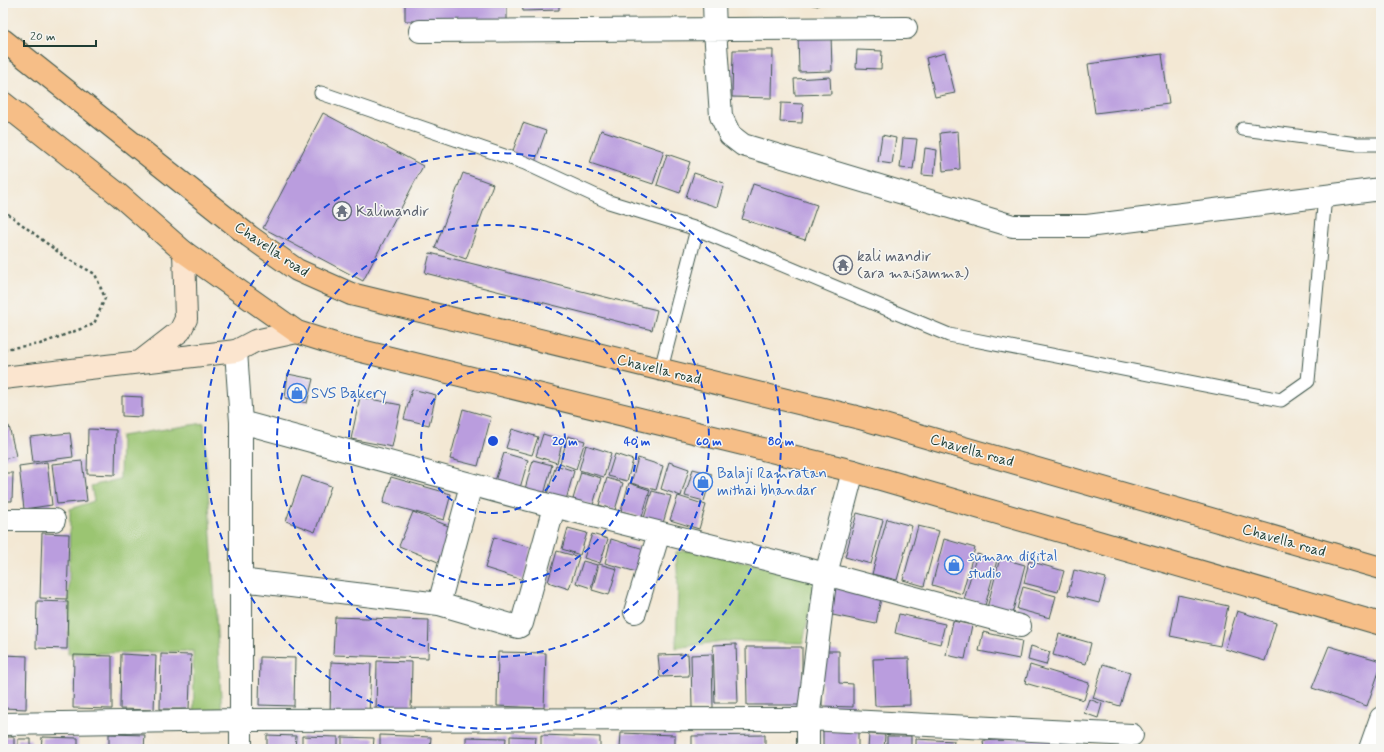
<svg xmlns="http://www.w3.org/2000/svg" width="1384" height="752" viewBox="0 0 1384 752" font-family="Mynerve,sans-serif">
  <style>
    .green { fill: #9bc572; stroke: #5d8153 }
    .building { fill: #ba9dde }
    .lines { fill: none; stroke-linecap: round; stroke-linejoin: round }
    .lane-casing { stroke: #3f574c; stroke-width: 15 }
    .street-casing { stroke: #3f574c; stroke-width: 24 }
    .secondary-casing { stroke: #3f574c; stroke-width: 24 }
    .highway-casing { stroke: #3f574c; stroke-width: 24 }
    .path { stroke: #3f574c; stroke-width: 2.5; stroke-dasharray: 3 3; stroke-linecap: butt }
    .lane { stroke: #fff; stroke-width: 13 }
    .street { stroke: #fff; stroke-width: 22 }
    .secondary { stroke: #fbe5cf; stroke-width: 22 }
    .highway { stroke: #f6be87; stroke-width: 22 }
    .ring { fill: none; stroke: #1d4ed8; stroke-width: 2; stroke-dasharray: 7 5 }
    .labels { text-anchor: middle; stroke-width: 3; stroke-linejoin: round; paint-order: stroke }
    .worship-label { font-size: 15px; fill: #5b616d; stroke: #f6f6f2; text-anchor: start }
    .street-label { font-size: 15px; fill: #1f3d34; stroke: #f6f6f2 }
    .shop-label { font-size: 15px; fill: #366cbe; stroke: #f6f6f2; text-anchor: start }
    .centre { fill: #1d4ed8; stroke: #f6f6f2; stroke-width: 2 }
    .ring-label { font-size: 12px; text-anchor: middle; font-weight: bold; fill: #1d4ed8; stroke: #f6f6f2; stroke-width: 3; stroke-linejoin: round; paint-order: stroke }
  </style>
  <rect width="100%" height="100%" fill="#f6f6f2"/>
  <filter id="ink" filterUnits="userSpaceOnUse"><feTurbulence type="fractalNoise" baseFrequency=".025" numOctaves="2"/><feDisplacementMap in="SourceGraphic" scale="8" xChannelSelector="R" yChannelSelector="G"/><feConvolveMatrix kernelMatrix="1 2 1 2 8 2 1 2 1" color-interpolation-filters="sRGB"/></filter>
  <filter id="wash" filterUnits="userSpaceOnUse"><feTurbulence type="fractalNoise" baseFrequency=".012" numOctaves="4" result="noise"/><feDisplacementMap in="SourceGraphic" scale="16" xChannelSelector="R" yChannelSelector="G"/><feGaussianBlur stdDeviation="0.9" result="paint"/><feColorMatrix in="noise" values="0 0 0 0 0 0 0 0 0 0 0 0 0 0 0 0 0 1.4 0 .05"/><feComposite in="paint" operator="in"/></filter>
  <g filter="url(#wash)">
    <rect width="100%" height="100%" fill="#f3e8d4"/>
    <path class="green" d="M204 423 222 713H194L193 651 68 654 70 509 94 501 91 486 120 479 121 436Z
      M695 550 816 579 803 643 723 641 676 648 678 588 676 552Z"/>
    <g id="blocks">
      <path class="building" d="M405 3H507V21H405Z
        M522 3H559V10L523 11Z
        M804 3H819L818 6Z
        M798 34H831L832 71 799 72Z
        M733 50H773L772 98 732 97Z
        M857 50 882 51 881 69 856 68Z
        M945 53 955 93 935 97 926 58Z
        M1162 54 1169 104 1095 113 1088 64Z
        M830 77 831 94 795 95 794 79Z
        M781 103 803 104 802 123 780 122Z
        M323 113 423 166 363 281 263 228Z
        M523 123 546 131 534 165 511 156Z
        M601 130 664 151 653 184 590 163Z
        M958 131 960 169 943 171 940 133Z
        M882 135 896 138 892 164 878 162Z
        M903 138 917 139 913 169 900 168Z
        M925 148 937 150 934 176 922 175Z
        M667 154 690 162 680 193 657 185Z
        M463 173 493 184 466 259 435 248Z
        M694 173 724 183 717 207 686 197Z
        M753 184 817 205 805 240 742 219Z
        M430 253 657 310 652 330 425 273Z
        M288 374 313 379 307 403 285 398Z
        M412 389 436 395 429 425 404 419Z
        M122 396 142 397V417L122 416Z
        M360 397 401 405 392 447 351 439Z
        M463 409 491 417 478 466 450 459Z
        M9 426 16 456 3 459V428Z
        M88 429 116 430 115 475 87 474Z
        M512 429 538 437 532 455 506 448Z
        M70 433 73 457 33 462 30 437Z
        M543 434 563 440 557 463 536 456Z
        M568 436 585 441 576 469 560 463Z
        M586 445 611 453 604 477 579 470Z
        M504 453 528 460 520 488 495 481Z
        M615 454 633 460 627 481 608 476Z
        M638 458 663 466 656 490 631 483Z
        M533 460 552 465 544 495 525 489Z
        M82 461 87 501 57 504 52 464Z
        M47 462 52 505 24 509 19 466Z
        M669 462 689 469 681 496 661 489Z
        M556 465 574 471 566 500 547 494Z
        M693 469 712 474 704 501 685 496Z
        M581 472 601 478 593 505 573 499Z
        M3 473H13L12 501H3Z
        M302 476 331 486 315 532 286 521Z
        M391 477 451 494 444 520 383 503Z
        M607 478 623 483 615 510 599 505Z
        M629 483 650 490 642 517 621 511Z
        M652 491 671 496 661 530 642 525Z
        M678 496 706 505 699 529 670 520Z
        M413 512 451 527 438 562 399 546Z
        M857 513 883 520 871 564 845 557Z
        M887 519 912 526 897 580 872 574Z
        M918 526 939 531 924 586 903 580Z
        M568 528 587 533 580 555 562 549Z
        M42 533 69 534 67 599 40 598Z
        M592 534 608 539 600 563 584 558Z
        M494 537 532 548 523 580 485 568Z
        M611 539 644 549 637 572 605 563Z
        M944 539 975 548 962 594 932 585Z
        M557 551 579 557 569 589 548 582Z
        M977 554 997 560 985 606 964 600Z
        M1000 558 1025 565 1012 614 987 608Z
        M583 561 597 565 591 588 576 583Z
        M1029 561 1064 571 1058 592 1024 583Z
        M599 564 617 569 609 595 592 590Z
        M1074 570 1106 578 1099 603 1068 595Z
        M829 586 881 598 876 624 823 613Z
        M1023 587 1056 596 1050 618 1017 609Z
        M1178 595 1228 606 1220 646 1170 636Z
        M37 601 68 602 67 649 36 648Z
        M1237 611 1276 623 1265 661 1225 649Z
        M899 614 945 624 940 644 895 633Z
        M335 617 429 620 428 658 333 655Z
        M953 621 972 625 965 659 946 655Z
        M983 632 1022 641 1019 659 979 651Z
        M1059 634 1091 643 1086 664 1053 655Z
        M736 644 738 703H715L713 645Z
        M1031 646 1050 652 1046 665 1028 660Z
        M1329 646 1381 661V666L1367 706 1312 688Z
        M746 647H802V705H747Z
        M822 651H839V683L853 684V707L822 706Z
        M498 652 546 653 544 708 497 706Z
        M121 654 156 656 154 710 120 709Z
        M161 654 191 655 189 709H160Z
        M688 654 689 676 660 677 658 655Z
        M712 654 713 708H692L691 655Z
        M3 655 27 656 26 709 3 708Z
        M74 655 112 656V709L73 708Z
        M260 657 295 658 294 706 259 705Z
        M909 658 910 705 875 706 873 659Z
        M377 661 412 662 411 714 376 713Z
        M331 662 371 664 369 717 330 716Z
        M1103 664 1130 672 1120 706 1093 698Z
        M1030 665 1089 683 1084 700 1025 683Z
        M1089 699 1102 704 1098 718 1084 713Z
        M823 730H858V749H823Z
        M621 733 675 735V749H620Z
        M109 734 145 735 144 749H109Z
        M869 734 885 735 884 749H868Z
        M267 735 296 736 295 749H267Z
        M380 735 431 737 430 749H380Z
        M541 735 600 737V749H541Z
        M765 735V749H692V736Z
        M1072 735 1073 749H984L983 741Z
        M302 736 338 737V749H302Z
        M510 736 536 737 535 749H510Z
        M887 736H911V749H887Z
        M3 737H14V749H3Z
        M42 737 78 738V749H41Z
        M342 737 374 738 373 749H342Z
        M466 737 506 738 505 749H466Z
        M18 739H31V749H18Z
        M916 739 954 741 953 749H916Z"/>
    </g>
  </g>
  <g filter="url(#ink)">
    <use href="#blocks" fill-opacity="0" stroke="#3f574c" stroke-width="1"/>
    <g class="lines">
      <g class="lane-casing">
        <path id="lane" d="M321 93 525 163 609 202 697 229 661 369
          M1243 129 1357 144H1381
          M697 229 949 335 1281 400 1308 381 1325 196"/>
      </g>
      <g class="street-casing">
        <path id="street" d="M714 3 715 30 721 116 730 135 743 145 1013 226H1087L1381 189
          M420 31 906 28
          M236 351 241 422V749
          M241 422 529 500 826 574 1020 626
          M3 520H54
          M241 580 439 604 518 627 520 626 522 623 554 507
          M439 604 471 485
          M635 612 659 533
          M3 724 240 720 808 719 1132 735
          M808 749V719L826 574 853 471
          M1370 749 1381 718"/>
      </g>
      <g class="secondary-casing">
        <path id="secondary" d="M140 362 180 331 186 319 184 252
          M3 378 236 351 255 341 297 332"/>
      </g>
      <g class="highway-casing">
        <path id="highway" d="M3 40 249 236 297 270 351 294 860 418 1381 568
          M3 103 118 194 184 252 297 332 341 346 853 471 1381 624"/>
      </g>
      <path class="path" d="M3 210 66 258 95 274 105 298 94 324 40 344 3 349"/>
      <use href="#lane" class="lane"/>
      <use href="#street" class="street"/>
      <use href="#secondary" class="secondary"/>
      <use href="#highway" class="highway"/>
    </g>
  </g>
  <g class="ring">
    <circle cx="493" cy="441" r="72"/>
    <circle cx="493" cy="441" r="144"/>
    <circle cx="493" cy="441" r="216"/>
    <circle cx="493" cy="441" r="288"/>
  </g>
  <defs>
    <g id="temple-ring" transform="scale(1)"><circle r="9.5" fill="#f6f6f2" stroke="#6b7280" stroke-width="1.5"/><path d="M0-6L5-2H3V0L6.5 2.5H4V6H1.5V3h-3V6H-4V2.5H-6.5L-3 0V-2H-5Z" fill="#6b7280"/></g>
    <g id="shop-ring" transform="scale(1)"><circle r="9.5" fill="#f6f6f2" stroke="#3f7fe0" stroke-width="1.5"/><path d="M-5-2.5h2.3a2.7 3.5 0 0 1 5.4 0H5L5.5 6h-11ZM-1.5-2.5h3a1.5 2.3 0 0 0-3 0Z" fill="#3f7fe0"/></g>
  </defs>
  <g fill-rule="evenodd">
    <use href="#temple-ring" x="342" y="211"/>
    <use href="#temple-ring" x="843" y="265"/>
    <use href="#shop-ring" x="297" y="393"/>
    <use href="#shop-ring" x="703" y="482"/>
    <use href="#shop-ring" x="954" y="565"/>
  </g>
  <g class="labels">
    <g class="worship-label">
      <text x="356" y="216">Kalimandir</text>
      <text x="857" y="261">kali mandir<tspan x="857" dy="17">(ara maisamma)</tspan></text>
    </g>
    <g class="street-label">
      <text transform="translate(272 249) rotate(34)" y="5">Chavella road</text>
      <text transform="translate(659 369) rotate(14)" y="5">Chavella road</text>
      <text transform="translate(972 450) rotate(16)" y="5">Chavella road</text>
      <text transform="translate(1284 540) rotate(16)" y="5">Chavella road</text>
    </g>
    <g class="shop-label">
      <text x="311" y="398">SVS Bakery</text>
      <text x="717" y="478">Balaji Ramratan<tspan x="717" dy="17">mithai bhandar</tspan></text>
      <text x="968" y="561">suman digital<tspan x="968" dy="17">studio</tspan></text>
    </g>
  </g>
  <circle cx="493" cy="441" r="6" class="centre"/>
  <g class="ring-label">
    <text x="565" y="445">20 m</text>
    <text x="637" y="445">40 m</text>
    <text x="709" y="445">60 m</text>
    <text x="781" y="445">80 m</text>
  </g>
  <rect width="1384" height="752" fill="none" stroke="#f6f6f2" stroke-width="16"/>
  <path d="M24 40v6h72v-6" fill="none" stroke="#1f3d34" stroke-width="2"/>
  <text x="30" y="40" font-size="12" fill="#1f3d34" stroke="#f6f6f2" stroke-width="3" paint-order="stroke">20 m</text>
</svg>
